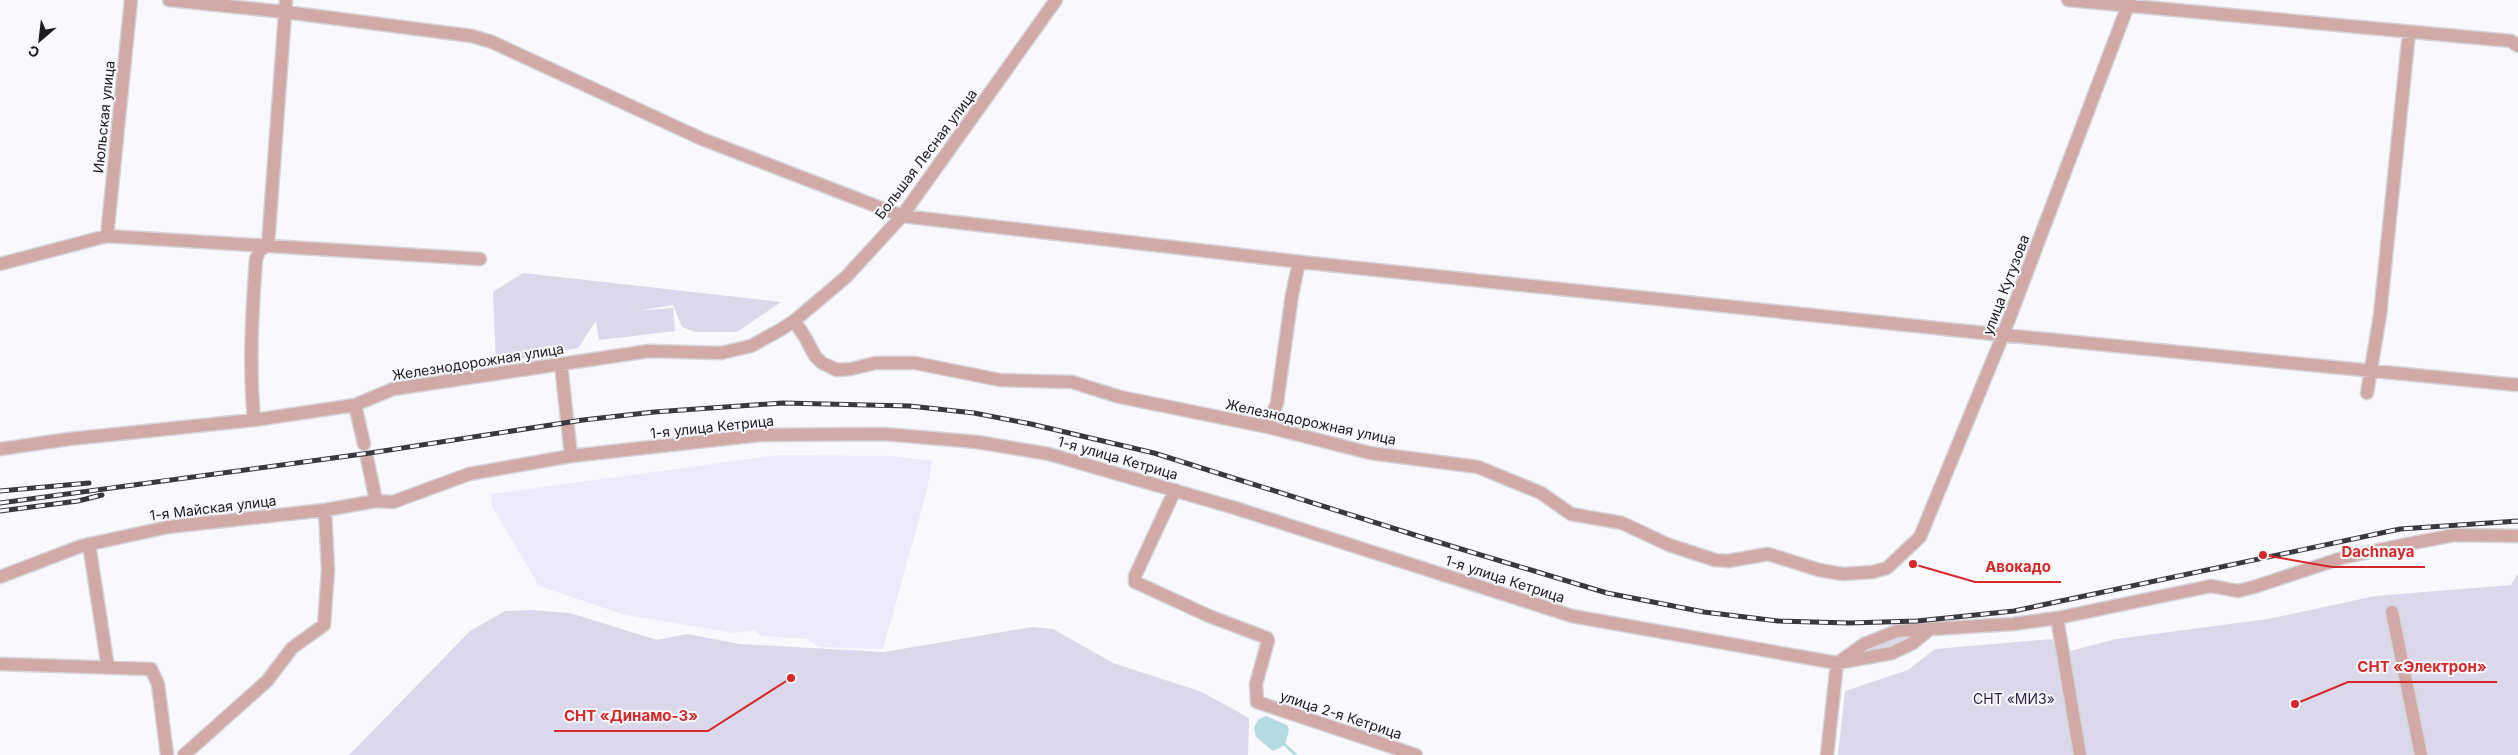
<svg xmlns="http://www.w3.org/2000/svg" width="2518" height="755" viewBox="0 0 2518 755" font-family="Inter,sans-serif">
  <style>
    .built { fill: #edeafb }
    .green { fill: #dcd8ec }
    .water { fill: #b4dae2 }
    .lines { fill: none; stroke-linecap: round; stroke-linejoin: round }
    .stream { stroke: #b4dae2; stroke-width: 3 }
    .minor-casing { stroke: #d5d4d9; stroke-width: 15 }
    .minor { stroke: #d1aaa8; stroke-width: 12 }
    .rail-casing { stroke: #39383f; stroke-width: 5 }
    .rail { stroke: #f9f8fc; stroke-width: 3; stroke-dasharray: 9; stroke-linecap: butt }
    .labels { text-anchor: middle; stroke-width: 4; stroke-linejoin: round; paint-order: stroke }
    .street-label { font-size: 14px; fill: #1b1a21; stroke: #f9f8fc }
    .park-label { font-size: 14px; fill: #2e224a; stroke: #f9f8fc }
    .leader { fill: none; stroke: #d62828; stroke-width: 2 }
    .callout-dot { fill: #d62828; stroke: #f9f8fc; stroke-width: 2 }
    .callout-label { font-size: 15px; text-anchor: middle; font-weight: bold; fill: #d62828; stroke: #f9f8fc; stroke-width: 4; stroke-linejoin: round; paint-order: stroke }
  </style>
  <rect width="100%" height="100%" fill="#f9f8fc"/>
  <path class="built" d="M778 455 891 456 932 461 927 490 883 649 819 647 807 639 761 636 754 630 734 633 625 615 539 586 492 506 491 494Z"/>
  <path class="green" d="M523 273 781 302 737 332H695L682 327 673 305 637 311 673 308 675 331 599 340 596 321 578 348 496 363 493 292Z
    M2518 573V755H1838L1845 691 1908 670 1935 649 2052 639 2063 653 2116 639 2268 619 2375 596 2511 585Z
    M533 610 570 613 657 640 687 634 740 644 884 652 1032 627 1053 629 1113 663 1202 692 1249 718 1248 755H349L470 631 505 611Z
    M1887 638H1903L1906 641 1882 652 1873 649 1875 642Z"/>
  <path class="water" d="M1266 716 1287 725 1289 730 1285 745 1273 751 1256 737 1254 728 1258 720Z"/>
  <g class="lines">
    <path class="stream" d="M1285 745 1296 755"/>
    <g class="minor-casing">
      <path id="minor" d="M169 0 285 12 472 36 492 42 702 139 902 216 1310 263 2003 335 2518 385
        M2068 0 2511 41 2518 46
        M107 236 131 0
        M0 264 107 236 480 259
        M794 321 805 337 815 356 822 363 837 370 851 369 875 363H915L1000 380 1072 382 1120 397 1268 427 1370 453 1478 467 1541 493 1571 514 1622 523 1669 545 1715 560 1728 561 1768 554 1819 570 1843 574 1873 572 1887 568 1920 537 2003 335 2130 0
        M561 364 571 456
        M2367 393 2380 315 2409 32
        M355 405 364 444
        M254 420C249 366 252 313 256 259L260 250 268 245 286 0
        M1268 427 1277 403 1292 295 1299 262
        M0 449 69 439 254 420 355 405 393 389 649 351 721 353 751 346 780 330 794 321 846 277 902 216 1056 0
        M367 458 376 501
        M1175 490 1135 576V582L1209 616 1267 638 1268 641 1256 684 1257 702 1416 755
        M89 544 108 668
        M0 577 81 546 168 527 325 510 376 501 393 502 469 474 571 456 760 435 884 434 977 442 1049 454 1235 508 1572 616 1837 663 1892 653 1913 643 1930 629
        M2392 612 2421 755
        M2057 618 2080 755
        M1839 662 1864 644 1897 631 2013 624 2057 618 2211 586 2238 591 2254 587 2345 557 2418 542 2455 535 2518 536
        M0 664 151 669 158 684 167 755
        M184 755 267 681 292 648 324 625 328 570 325 510
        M1827 755 1837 663"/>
    </g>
    <use href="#minor" class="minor"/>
    <g class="rail-casing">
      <path id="rail" d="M0 491 89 483
        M0 503 370 453 583 420 654 412 783 403 910 406 974 413 1031 424 1154 453 1418 536 1607 593 1704 612 1778 621 1849 623 1917 621 2014 611 2400 529 2518 521
        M0 511 78 501 102 495"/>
    </g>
    <use href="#rail" class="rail"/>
  </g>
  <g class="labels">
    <g class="street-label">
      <text transform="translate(104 117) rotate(-84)" y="5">Июльская улица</text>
      <text transform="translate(926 154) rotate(-53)" y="5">Большая Лесная улица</text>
      <text transform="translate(2006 285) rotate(-69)" y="5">улица Кутузова</text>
      <text transform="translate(478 362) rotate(-9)" y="5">Железнодорожная улица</text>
      <text transform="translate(1311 422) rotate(12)" y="5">Железнодорожная улица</text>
      <text transform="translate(712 427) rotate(-6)" y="5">1-я улица Кетрица</text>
      <text transform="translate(1118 458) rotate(16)" y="5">1-я улица Кетрица</text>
      <text transform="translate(213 508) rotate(-7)" y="5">1-я Майская улица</text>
      <text transform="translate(1505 579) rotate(18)" y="5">1-я улица Кетрица</text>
      <text transform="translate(1341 715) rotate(18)" y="5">улица 2-я Кетрица</text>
    </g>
    <g class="park-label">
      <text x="2014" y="704">СНТ «МИЗ»</text>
    </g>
  </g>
  <path class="leader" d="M2263 555L2332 567H2425M1913 564L1975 582H2061M2295 704L2348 682H2497M791 678L708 731H554"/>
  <g class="callout-dot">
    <circle cx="2263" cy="555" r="5"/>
    <circle cx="1913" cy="564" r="5"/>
    <circle cx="2295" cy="704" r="5"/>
    <circle cx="791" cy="678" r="5"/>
  </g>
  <g class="callout-label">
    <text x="2378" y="557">Dachnaya</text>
    <text x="2018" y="572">Авокадо</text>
    <text x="2422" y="672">СНТ «Электрон»</text>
    <text x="631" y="721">СНТ «Динамо-3»</text>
  </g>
  <g transform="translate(40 40) rotate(208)" stroke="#f9f8fc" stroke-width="4" paint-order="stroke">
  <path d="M0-4L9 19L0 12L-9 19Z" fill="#1b1a21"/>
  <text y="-8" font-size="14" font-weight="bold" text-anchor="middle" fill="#1b1a21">С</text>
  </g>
</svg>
